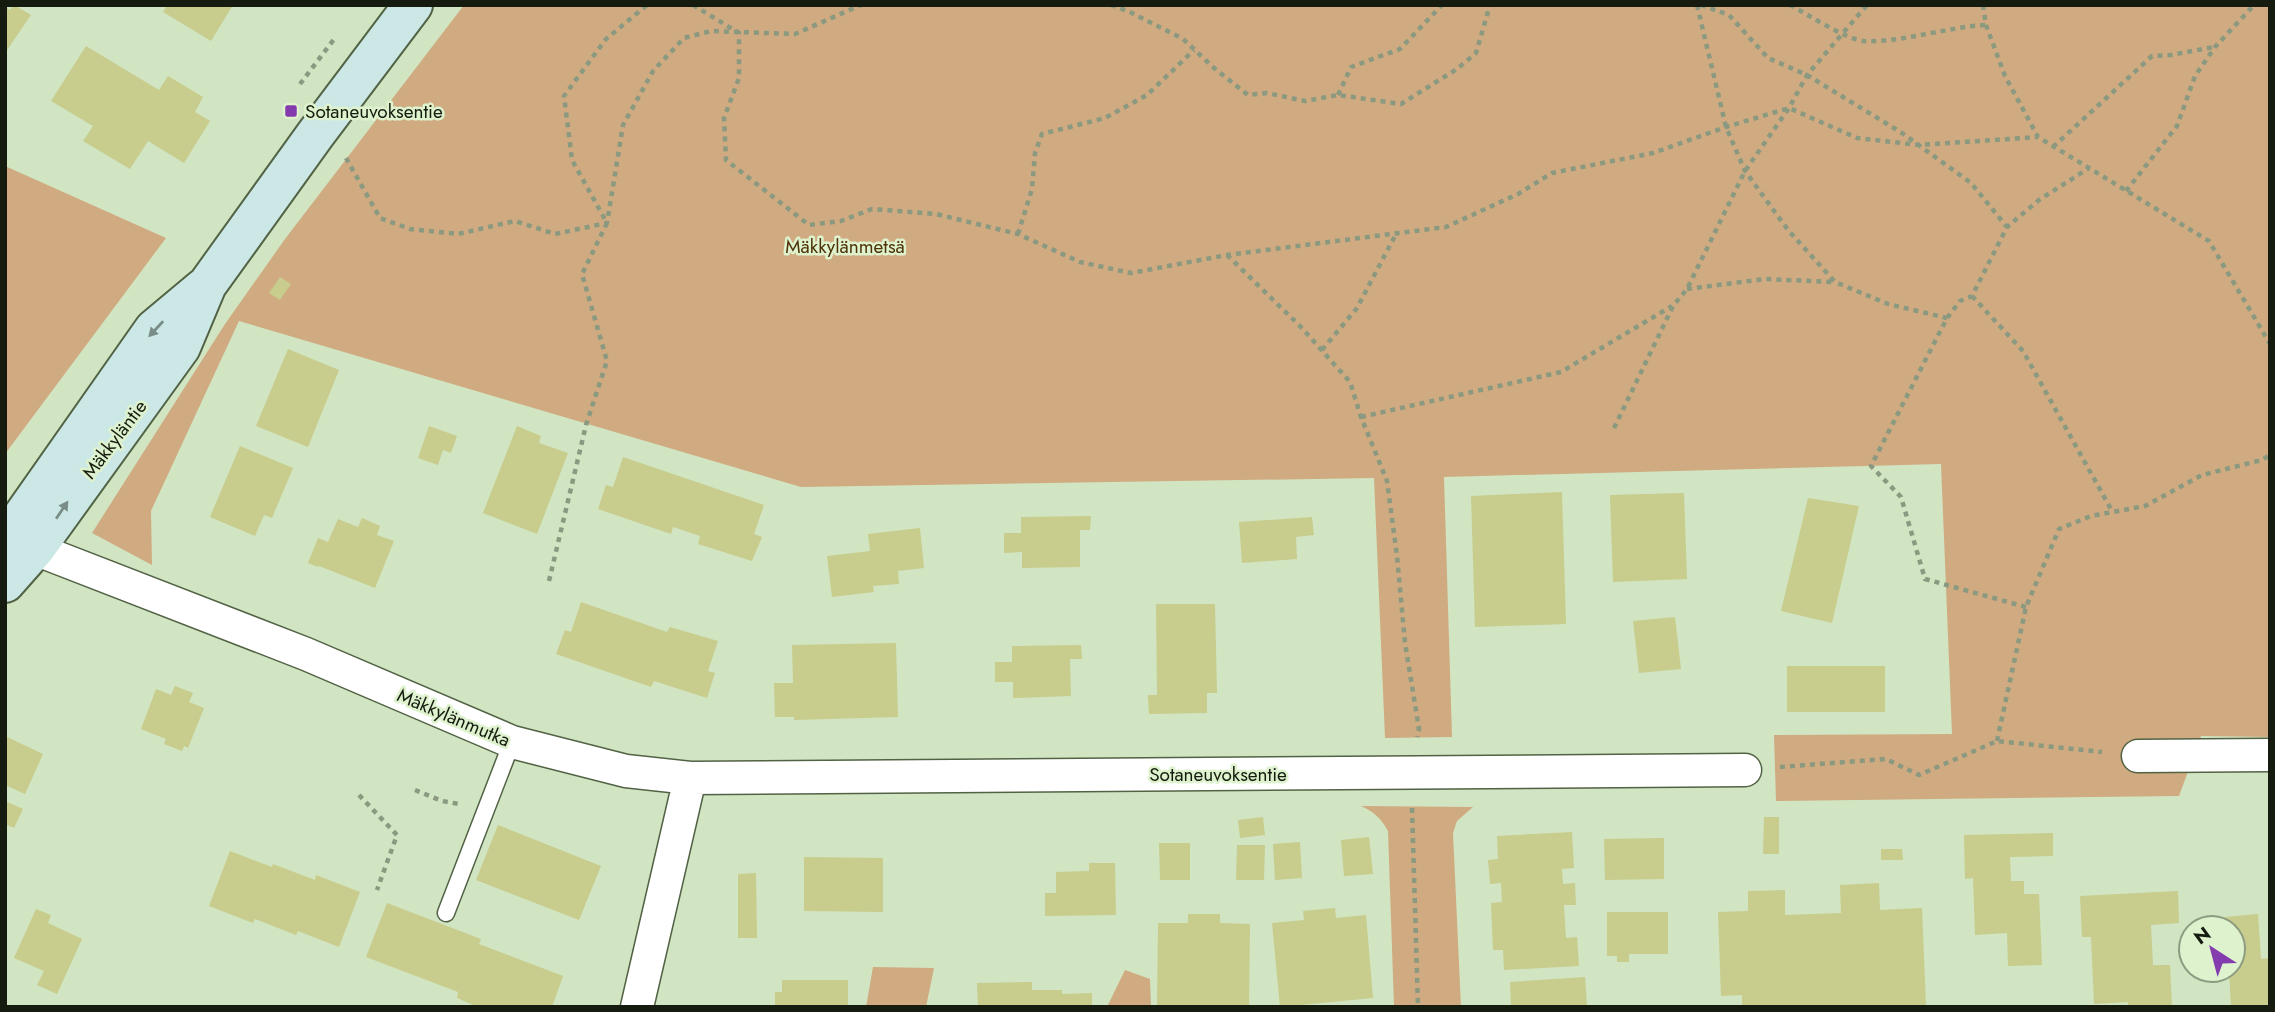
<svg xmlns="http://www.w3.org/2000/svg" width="2275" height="1012" viewBox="0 0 2275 1012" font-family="Jost,sans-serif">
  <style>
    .green { fill: #d0ab81 }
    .building { fill: #c8cc8c }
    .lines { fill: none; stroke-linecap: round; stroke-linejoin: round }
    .lane-casing { stroke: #526244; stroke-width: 19 }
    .street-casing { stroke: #526244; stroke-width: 35 }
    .secondary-casing { stroke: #526244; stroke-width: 42 }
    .path { stroke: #8a997f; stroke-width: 4.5; stroke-dasharray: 5 5; stroke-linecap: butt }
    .lane { stroke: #fff; stroke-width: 16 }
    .street { stroke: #fff; stroke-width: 32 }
    .secondary { stroke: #cbe8e7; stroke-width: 38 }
    .oneway { fill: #798c86 }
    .poi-dot { fill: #843bad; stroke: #def2ce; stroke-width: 2.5 }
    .labels { text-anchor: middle; stroke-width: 5; stroke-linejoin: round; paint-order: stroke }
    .poi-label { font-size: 19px; fill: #151b0f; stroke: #def2ce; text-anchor: start }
    .park-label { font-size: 19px; fill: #4e3207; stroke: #def2ce }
    .street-label { font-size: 19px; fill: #151b0f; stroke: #def2ce }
  </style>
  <rect width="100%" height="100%" fill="#d1e5c2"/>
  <path class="green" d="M464 5H2270V737L2201 736 2179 796 1776 801 1774 735 1952 734 1941 464 1444 477 1452 737 1385 738 1374 478 801 487 239 321 151 511 152 565 92 533 225 324 285 239Z
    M5 166 166 238 5 454Z
    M1361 806 1473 807 1457 821 1453 833 1461 1007H1394L1388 831C1381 818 1374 812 1361 806Z
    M873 967 934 968 926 1007H866Z
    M1125 970 1150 979 1151 1007H1107Z"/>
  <path class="building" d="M14 5 31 15 5 53V7L10 10Z
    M167 5H233L211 41 163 12Z
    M86 46 159 90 168 76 203 97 195 112 210 121 184 163 148 141 130 169 83 141 93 126 51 101Z
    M280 277 291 284 280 300 269 293Z
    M288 349 339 370 308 447 256 426Z
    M429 426 457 436 451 453 443 450 438 465 418 458Z
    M517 426 541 436 539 443 568 453 537 534 483 513Z
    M240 446 293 468 272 518 264 515 255 536 210 517Z
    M623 457 764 505 754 534 762 537 752 561 698 544 700 536 673 527 671 534 598 509 606 485 613 487Z
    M1562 492 1566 624 1475 627 1471 496Z
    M1684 493 1687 579 1613 582 1610 495Z
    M1808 498 1859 506 1832 623 1781 611Z
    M1091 516 1090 530H1080V567L1022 568V552L1004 553V533H1021V517Z
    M1312 517 1314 535 1296 537 1297 559 1242 563 1239 522Z
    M362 518 380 526 377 535 394 541 375 588 319 566 318 567 308 563 318 538 328 542 338 519 358 527Z
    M920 528 924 568 898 571 899 584 873 586 874 592 832 597 827 556 870 551 868 534Z
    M581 602 667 632 670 627 718 641 708 671 715 673 707 698 654 681 651 687 556 654 565 630 571 632Z
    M1156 604H1215L1217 693H1207V713L1149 714 1148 695H1157Z
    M1675 617 1681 669 1639 673 1633 621Z
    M896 643 898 717 794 720V717H775L774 683H793L792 645Z
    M1081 645 1082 659H1070L1071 696 1013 698V682H995V662H1012V646Z
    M1787 666H1885V712H1787Z
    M175 686 193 693 189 702 204 708 188 748 184 746 182 751 164 744 166 739 141 729 156 689 171 695Z
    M5 736 43 754 25 794 5 785Z
    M5 801 23 809 14 828 5 824Z
    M1263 817 1265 835 1240 838 1238 820Z
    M1764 817H1779V854H1763Z
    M498 825 601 866 579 920 476 880Z
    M1572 832 1574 868 1562 869 1563 884 1575 883 1576 905H1564L1566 938 1577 937 1579 966 1504 970 1503 950H1493L1491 903 1502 902 1501 883 1490 884 1488 860 1498 859 1497 836Z
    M2053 833V856L2010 857 2011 881H2024V894H2039L2042 965 2008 966 2007 933 1975 935 1973 878 1965 879 1964 835Z
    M1369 837 1373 874 1344 876 1341 840Z
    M1664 838V879L1605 880 1604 839Z
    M1300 842 1302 878 1275 880 1273 844Z
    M1159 843H1190V880H1160Z
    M1237 845H1265L1264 880H1236Z
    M1881 849H1902L1903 860H1881Z
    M230 851 272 867 273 864 315 880 316 875 360 892 339 947 298 931 296 935 255 919 253 923 209 906Z
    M804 857 883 858V912L804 911Z
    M1089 863H1115L1116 915 1045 916V893H1056V872L1089 871Z
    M756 873 757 938H738V874Z
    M1879 883 1880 910 1922 908 1926 1007H1742V995L1721 996 1718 912 1748 911V891L1785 890V915L1841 913 1840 885Z
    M2178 891 2179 923 2151 925 2153 965H2170L2172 1007H2128V1002L2094 1004 2091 937H2082L2080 896Z
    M387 903 481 939 479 944 563 976 552 1007H478L457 998 458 992 366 957Z
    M1335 908 1336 918 1366 915 1373 998 1280 1007 1272 923 1304 920 1303 911Z
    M36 909 51 915 48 923 82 939 57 994 37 985 44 971 14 958Z
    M1607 912H1668V954H1629V962H1617V956H1607Z
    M1188 914H1220V923L1250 924 1249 1007H1157L1158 923H1188Z
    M2258 914 2261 959 2270 958V1007H2231L2229 970H2233V928H2226L2225 917Z
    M1585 977 1587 1007H1511L1510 982Z
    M782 980H848V1007H775V992H782Z
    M1032 982V990H1062V994L1092 993V1007H978L977 983Z"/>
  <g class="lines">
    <g class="lane-casing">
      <path id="lane" d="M446 913 512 742"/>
    </g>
    <g class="street-casing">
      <path id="street" d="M15 537 35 549 306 654 512 742 626 771 690 778 637 1007
        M2138 756 2270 755
        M690 778 1745 770"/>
    </g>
    <g class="secondary-casing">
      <path id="secondary" d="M5 541 154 329 203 288
        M5 583 35 549 181 347 207 285 315 135 413 5"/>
    </g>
    <path class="path" d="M693 5 739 33V78L724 118 726 160 809 225 841 221 872 209 936 214 1018 234 1080 262 1131 273 1227 255 1446 227 1518 194 1552 173 1653 153 1726 127 1789 108 1857 138 1919 145 2038 137
      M1111 5 1130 12 1183 39 1214 68 1248 95 1267 93 1305 101 1338 95 1401 104 1457 69 1476 53 1490 5
      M1697 5 1726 127 1745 171 1788 230 1835 282 1888 304 1947 318
      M1701 5 1729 15 1768 58 1807 75 1902 133 1971 183 2007 227
      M1790 5C1807 14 1846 39 1863 41 1901 43 1946 27 1986 25
      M1983 5 1986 25 2005 76 2038 137 2209 241 2270 344
      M300 84 335 38
      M1338 95 1351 67 1400 49 1442 5
      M2053 147 2152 56 2171 55 2214 47
      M346 158 380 218 410 229 458 234 515 221 555 234 607 223 623 125 653 71 684 38 711 31 795 34 861 5
      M2126 191 2177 126 2195 76 2215 47 2254 5
      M1018 234 1032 189 1035 153 1042 134 1105 118 1147 95 1194 50
      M1227 255 1300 326 1350 382 1361 417 1387 481 1397 556 1405 643 1419 729 1417 737
      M1687 289 1765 279 1834 282
      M1972 296 2023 351 2112 511
      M1322 350 1357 308 1396 234
      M1361 417 1561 372 1672 306
      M1614 428 1673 306 1687 289 1745 171 1789 108 1807 75 1867 5
      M549 581 586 425 607 361 582 274 607 223 572 160 564 96 606 39 647 5
      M2026 607 1925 579 1901 497 1871 466 1947 318 1960 301 1972 296 2007 227 2039 200 2089 168
      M1997 741 2026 607 2059 529 2091 516 2145 506 2202 475 2262 460 2270 455
      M1780 767 1886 759 1919 775 1997 741 2102 752
      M415 790 442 801 459 804
      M359 795 397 835 377 890
      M1412 808 1418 1007"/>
    <use href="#lane" class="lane"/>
    <use href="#street" class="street"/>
    <use href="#secondary" class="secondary"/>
  </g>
  <defs><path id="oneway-solid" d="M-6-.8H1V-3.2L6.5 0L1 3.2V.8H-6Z" transform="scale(1.75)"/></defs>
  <g class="oneway">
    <use href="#oneway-solid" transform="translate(156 329) rotate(133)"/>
    <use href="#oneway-solid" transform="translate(62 510) rotate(-56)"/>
  </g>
  <rect class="poi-dot" x="284" y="104" width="14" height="14" rx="3.5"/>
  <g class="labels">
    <g class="poi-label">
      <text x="305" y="118">Sotaneuvoksentie</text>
    </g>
    <g class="park-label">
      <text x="845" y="253">Mäkkylänmetsä</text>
    </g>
    <g class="street-label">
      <text transform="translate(114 439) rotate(-53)" y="7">Mäkkyläntie</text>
      <text transform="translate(454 717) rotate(23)" y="7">Mäkkylänmutka</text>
      <text x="1218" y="781">Sotaneuvoksentie</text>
    </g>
  </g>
  <rect width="2275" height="1012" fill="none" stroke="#151b0f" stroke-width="14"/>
  <g transform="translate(2212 949) rotate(324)"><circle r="33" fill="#def2ce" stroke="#8e9c82" stroke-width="2"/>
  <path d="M0-5L12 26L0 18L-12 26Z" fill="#843bad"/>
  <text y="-10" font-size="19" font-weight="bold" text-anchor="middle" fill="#151b0f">N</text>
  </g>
</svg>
